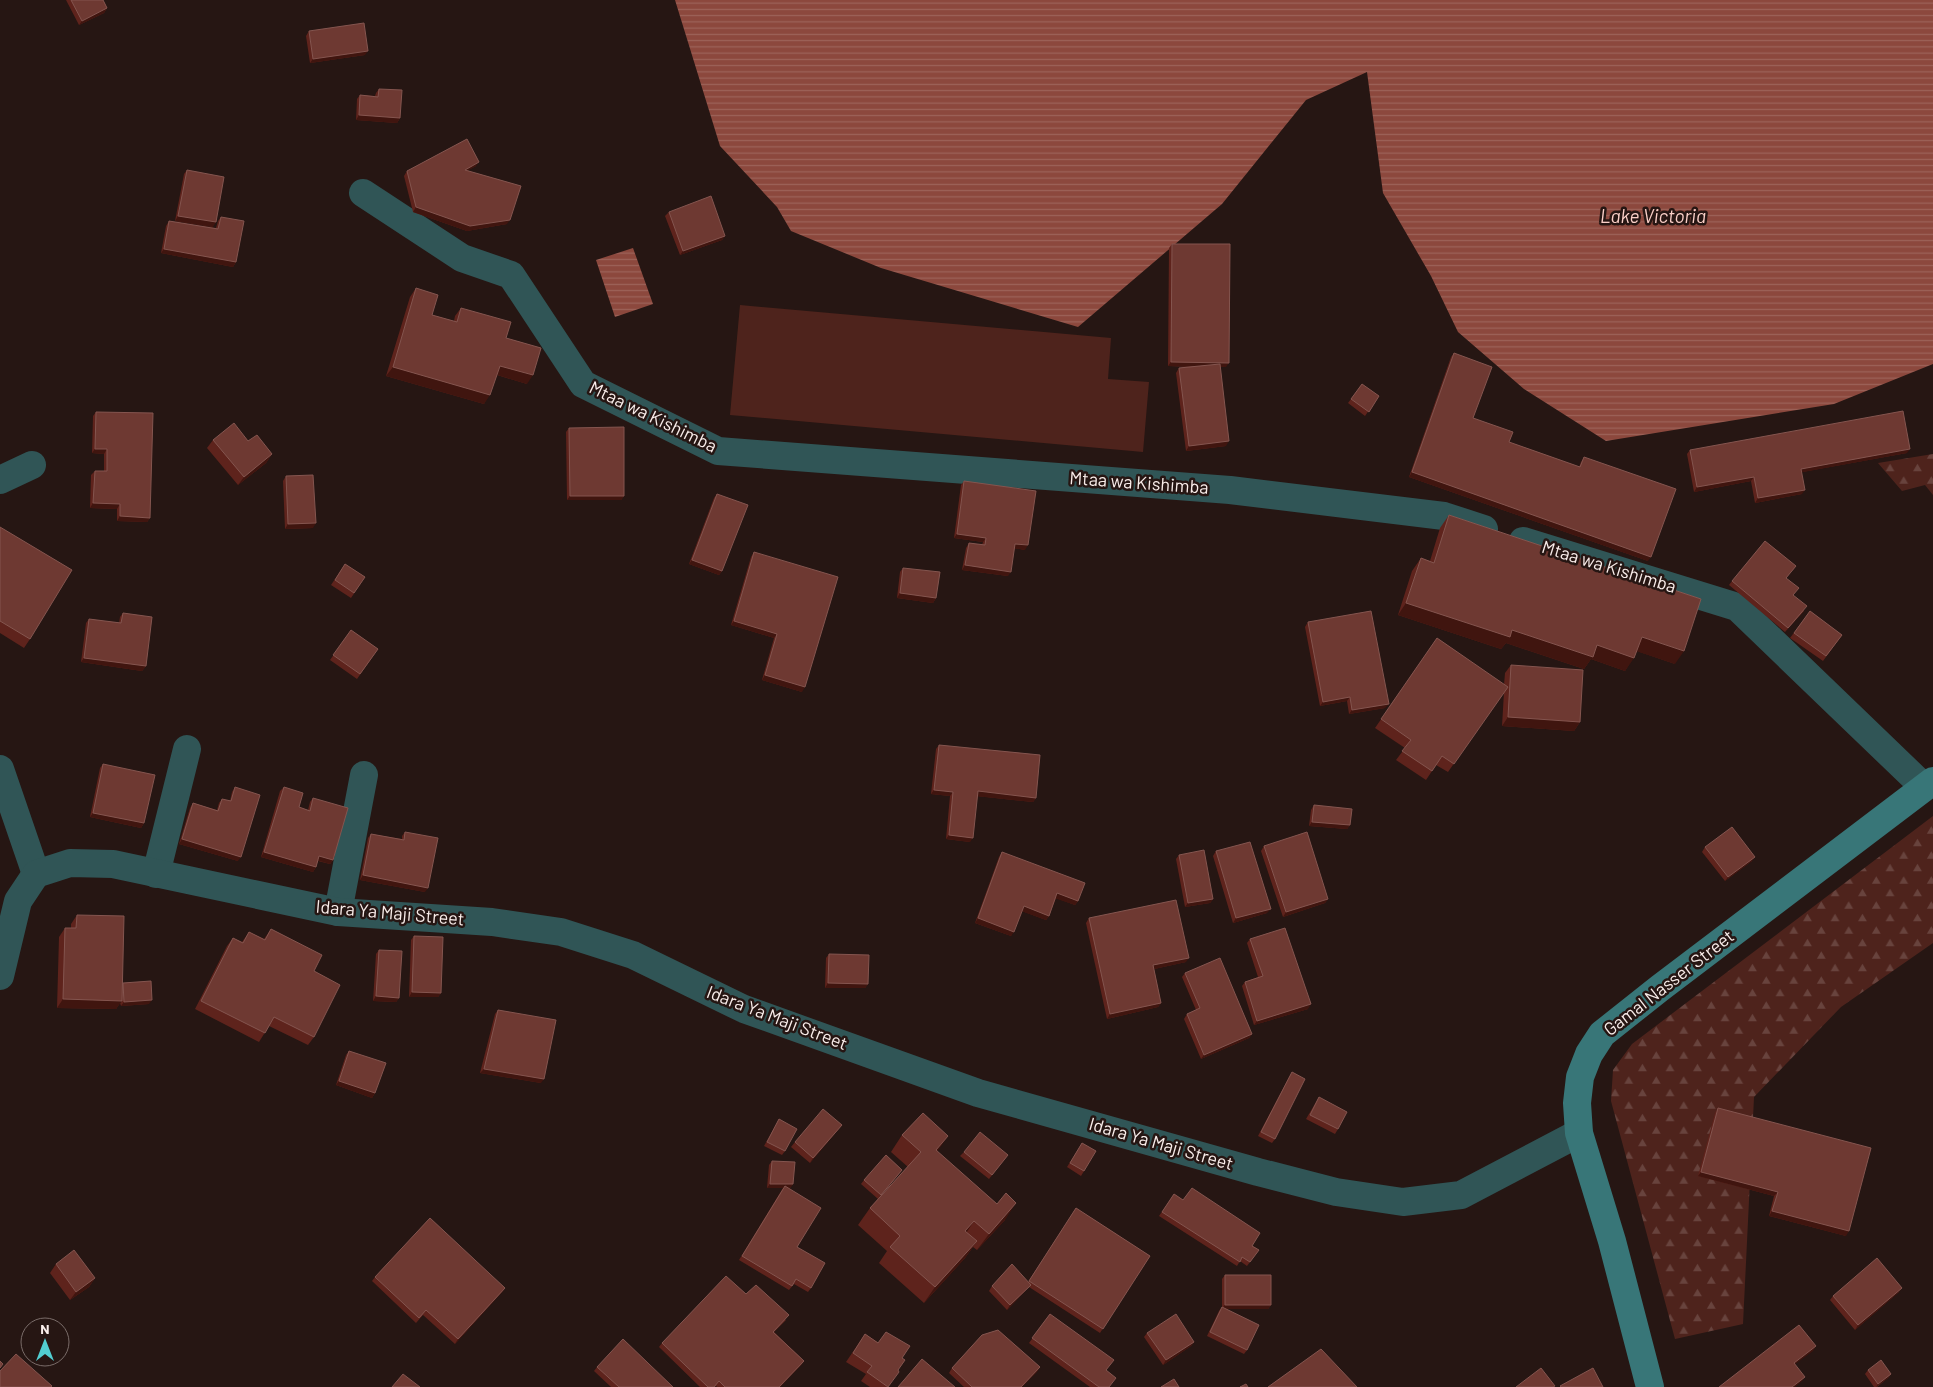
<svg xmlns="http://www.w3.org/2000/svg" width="1933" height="1387" viewBox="0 0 1933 1387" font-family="Barlow,sans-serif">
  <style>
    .green { fill: #4e231c }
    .forest { fill: url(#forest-firs) }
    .water { fill: url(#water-rules) }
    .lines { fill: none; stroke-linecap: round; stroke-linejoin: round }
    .minor { stroke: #305556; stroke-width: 28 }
    .tertiary { stroke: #305556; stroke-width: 28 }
    .secondary { stroke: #387678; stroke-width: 28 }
    .wall { fill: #5e231c }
    .shaded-wall { fill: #40150f }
    .building { fill: #6e3932; stroke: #84554f }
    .labels { text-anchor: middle; stroke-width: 5; stroke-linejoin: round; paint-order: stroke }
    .street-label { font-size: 18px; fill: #f9edea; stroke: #261613 }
    .water-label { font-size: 19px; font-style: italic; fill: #fbd0c8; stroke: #261613 }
  </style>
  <defs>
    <pattern id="forest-firs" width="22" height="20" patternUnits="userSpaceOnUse" patternTransform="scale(1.25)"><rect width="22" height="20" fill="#4e231c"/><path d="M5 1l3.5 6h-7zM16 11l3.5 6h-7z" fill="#68433d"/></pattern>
    <pattern id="water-rules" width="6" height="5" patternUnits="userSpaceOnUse" patternTransform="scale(1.25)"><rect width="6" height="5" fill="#8c483d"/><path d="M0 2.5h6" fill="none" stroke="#9d6359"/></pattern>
  </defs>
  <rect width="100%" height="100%" fill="#261613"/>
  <path class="green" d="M740 305 1111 338 1108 379 1149 382 1143 452 730 415Z"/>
  <path class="forest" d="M1933 454V495L1925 485 1902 491 1878 463Z
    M1933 816V943L1841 1007 1754 1097 1743 1324 1675 1339 1611 1101 1613 1070 1632 1044Z"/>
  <path class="water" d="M675 0H1933V364L1834 404 1606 441 1524 389 1458 332 1431 276 1383 193 1367 72 1306 100 1222 204 1078 327 881 268 791 231 777 207 720 146Z
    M633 248 653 304 615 317 596 260Z"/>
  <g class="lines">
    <path class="minor" d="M363 193 462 258 511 275 583 384 718 451 1230 490 1444 516 1484 529
      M0 480 32 465
      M1523 541 1737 607 1924 787
      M0 769 36 874
      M156 874 187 749
      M338 912 364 775"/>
    <path class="tertiary" d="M0 976 18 901 36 874 70 863 113 864 338 912 492 922 561 932 633 955 744 1009 978 1093 1258 1172 1336 1192 1403 1202 1461 1195 1579 1133"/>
    <path class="secondary" d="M1650 1387 1612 1241 1579 1133 1577 1103 1580 1077 1589 1054 1602 1034 1660 988 1933 781"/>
  </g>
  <path class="wall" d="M66 0H103L107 8 104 13 79 25Z
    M309 31 365 55 310 63 306 36Z
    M379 89 400 118 397 123 356 120 357 99 360 95 375 96 376 93Z
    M476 166 468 170 507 224 467 231 413 212 404 176 407 171Z
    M187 170 213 227 175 221 184 174Z
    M669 212 725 236 722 240 680 255 665 216Z
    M221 217 236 262 233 267 161 253 166 226 169 221 216 228 218 221Z
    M1172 244 1226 367H1220L1226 446 1186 451 1176 373 1179 368 1194 367 1168 366 1169 248Z
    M416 288 432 315 454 321 455 316 461 308 506 338 527 384 497 375 484 404 386 376 410 297Z
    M1454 353 1473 418 1509 442 1579 467 1581 462 1584 457 1648 561 1409 477 1451 357Z
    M1362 384 1379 396 1365 416 1348 403Z
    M96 412 150 518 147 522 117 521V509L90 508 91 475 95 471H104V454L92 453 93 416Z
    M569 428 624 496 621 500H567L566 432Z
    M213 440 248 441 272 454 266 463 238 485 207 448Z
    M1690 450 1907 453 1802 472V494L1755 503 1751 481 1694 492 1687 454Z
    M286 476 313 528 285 529 283 481Z
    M964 481 1025 550 1014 548 1008 576 962 570 966 548 969 543 982 545 983 542 954 538 961 485Z
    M717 494 722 571 719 575 689 564 714 498Z
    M1449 515 1675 664 1637 651 1625 671 1591 659 1584 669 1506 643 1501 649 1398 615 1412 571 1421 558 1430 561 1440 528Z
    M0 527 30 639 24 648 0 633Z
    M754 552 802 692 762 680 774 638 731 625 751 557Z
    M345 564 365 577 351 598 331 585Z
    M1796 566 1786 578 1793 595 1804 611 1785 632 1729 585 1732 581Z
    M903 568 936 598 933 603 897 598 900 572Z
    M1810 611 1842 635 1823 661 1790 638Z
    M123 613 146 666 142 671 81 662 86 623 89 619 119 623 120 617Z
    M1308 622 1385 708 1349 714 1347 701 1320 706 1305 627Z
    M351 630 378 649 357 679 330 660Z
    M1437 638 1504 685 1505 673 1511 665 1580 722 1574 731 1502 726 1504 692 1448 772 1436 765 1426 780 1396 760 1405 748 1375 728Z
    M939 745 1036 798 1033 802 977 796 970 842 946 839 950 796 931 794 936 749Z
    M103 764 144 823 141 828 90 817 100 768Z
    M235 787 238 861 179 844 190 808 193 803 217 810 219 803 222 799 230 801 232 792Z
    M284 787 299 807 308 810 310 802 313 798 333 860 330 864 318 861 316 867 313 872 261 857 280 791Z
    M1314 805 1350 825 1347 829 1309 826 1311 810Z
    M405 832 425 892 360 880 368 838 371 834 402 839V836Z
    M1264 846 1328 899 1325 903 1283 917 1261 851Z
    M1705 847 1752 861 1725 881 1702 852Z
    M1216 851 1267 913 1233 923 1213 856Z
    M1002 852 1078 901 1075 905 1056 898 1049 916 1046 920 1022 911 1011 936 975 923 999 857Z
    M1179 855 1213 899 1210 903 1185 907 1176 859Z
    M77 915 123 983 149 1004 121 1006 120 1003 116 1009 57 1008 59 937 65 928H71V924Z
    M1089 918 1186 962 1154 969 1161 1003 1158 1007 1107 1019 1086 923Z
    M271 929 314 971V1037L308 1045 269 1026 259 1042 195 1009 227 946 233 938 242 942 249 932 264 939Z
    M414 936 441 993 438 997H409L411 940Z
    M1250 939 1308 1009 1254 1025 1242 986 1245 982 1258 977 1247 943Z
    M379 950 399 998 396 1002 373 1001 376 954Z
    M829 954 868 984 865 988H825L826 958Z
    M1185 973 1252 1034 1249 1038 1201 1059 1184 1019 1187 1014 1196 1010 1182 977Z
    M498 1010 541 1083 480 1073 495 1014Z
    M349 1051 375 1093 372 1098 336 1085 346 1055Z
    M1292 1072 1275 1139 1272 1143 1258 1136 1289 1077Z
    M1319 1097 1338 1129 1335 1134 1306 1119Z
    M1718 1108 1846 1236 1769 1216 1774 1196 1698 1176 1715 1113Z
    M779 1119 785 1151 782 1155 764 1146Z
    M842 1125 810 1163 791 1147 795 1142Z
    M902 1135 937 1152 1005 1220 977 1250 973 1247 965 1258 924 1303 879 1263 887 1251 858 1225 870 1208 908 1167 891 1152Z
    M1082 1143 1084 1171 1081 1176 1067 1167Z
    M964 1152 1008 1155 989 1179 960 1156Z
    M772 1161 793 1184 790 1188H789L797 1247 811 1288 808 1292 794 1284 789 1290 739 1260 783 1188H767L769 1165Z
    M902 1170 878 1199 861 1184 864 1180Z
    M1174 1194 1259 1250 1247 1266 1240 1261 1237 1266 1159 1216Z
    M1076 1208 1150 1256 1100 1333 1029 1287 1007 1310 989 1291 992 1286 1028 1282Z
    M56 1264 95 1278 89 1287 70 1300 50 1273Z
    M1225 1275 1271 1305 1268 1309H1226L1247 1350 1244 1354 1207 1336 1219 1311 1222 1307V1279Z
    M375 1277 505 1288 502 1292 455 1344 423 1315 416 1323 372 1281Z
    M1899 1292 1855 1330 1830 1300 1833 1296Z
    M746 1294 786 1320 774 1332 804 1361 801 1365 780 1387H717L716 1386 715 1387H700L659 1347 662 1343Z
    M1050 1314 1109 1387H1090L1029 1343Z
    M1147 1333 1194 1342 1191 1346 1163 1365 1144 1337Z
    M865 1334 902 1358 898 1370 888 1387H870L861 1381 866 1374 846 1362Z
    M597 1367 673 1387H611L594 1371Z
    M1040 1367 1022 1387H964L949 1373 952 1368Z
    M1868 1370 1891 1374 1888 1378 1877 1387H1874L1865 1374Z"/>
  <path class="shaded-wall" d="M107 8 104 13 79 25 82 21Z
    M368 51 365 55 310 63 313 59Z
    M359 115 400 118 397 123 356 120Z
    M479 162 476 166 462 174 465 170Z
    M416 207 510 220 507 224 467 231 413 212Z
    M178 216 216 222 213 227 175 221Z
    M725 236 722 240 680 255 683 251Z
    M164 249 236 262 233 267 161 253Z
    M1171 362 1229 363 1226 367 1168 366Z
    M500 366 533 375 527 384 494 374Z
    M393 367 490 395 484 404 386 376Z
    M1229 441 1226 446 1186 451 1189 446Z
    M95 449H107L104 454 92 453Z
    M1910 449 1907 453 1798 473 1801 469Z
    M272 454 266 463 238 485 244 477Z
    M1412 472 1651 557 1648 561 1409 477Z
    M1754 477 1751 481 1694 492 1697 487Z
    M1805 490 1802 494 1755 503 1758 498Z
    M570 496H624L621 500H567Z
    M93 503 120 504 117 509 90 508Z
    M120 516 150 518 147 522 117 521Z
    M316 523 313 528 285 529 288 524Z
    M957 534 986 538 983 542 954 538Z
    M1015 544 1028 545 1025 550 1012 548Z
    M692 560 722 571 719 575 689 564Z
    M965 565 1011 572 1008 576 962 570Z
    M900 593 936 598 933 603 897 598Z
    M1406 603 1512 630 1597 645 1634 658 1625 671 1591 659 1584 669 1506 643 1501 649 1398 615Z
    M734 621 777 634 774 638 731 625Z
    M1642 637 1684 651 1675 664 1633 650Z
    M84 658 146 666 142 671 81 662Z
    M765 675 805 687 802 692 762 680Z
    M1350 697 1347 701 1320 706 1323 702Z
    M1389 704 1385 708 1349 714 1352 710Z
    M1508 717 1580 722 1574 731 1502 726Z
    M934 790 953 792 950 796 931 794Z
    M978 791 1036 798 1033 802 975 796Z
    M93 813 144 823 141 828 90 817Z
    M1312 822 1350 825 1347 829 1309 826Z
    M949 835 973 838 970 842 946 839Z
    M182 839 241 857 238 861 179 844Z
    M264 852 316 867 313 872 261 857Z
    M319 856 333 860 330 864 316 860Z
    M1755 857 1752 861 1725 881 1728 877Z
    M363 875 428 888 425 892 360 880Z
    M1057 893 1078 901 1075 905 1054 898Z
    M1213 899 1210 903 1185 907 1188 903Z
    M1328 899 1325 903 1283 917 1286 912Z
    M1024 906 1049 916 1046 920 1021 911Z
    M1271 909 1267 913 1233 923 1236 918Z
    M978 918 1014 932 1011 936 975 923Z
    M1189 958 1186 962 1150 970 1153 965Z
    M828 983 868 984 865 988H825Z
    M412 992 441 993 438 997H409Z
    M376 996 399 998 396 1002 373 1001Z
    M63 999 122 1001 116 1009 57 1008Z
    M152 1000 149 1004 121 1006 124 1002Z
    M1161 1003 1158 1007 1107 1019 1110 1014Z
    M1311 1004 1308 1009 1254 1025 1257 1021Z
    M1252 1034 1249 1038 1201 1059 1204 1055Z
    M484 1069 544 1079 541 1083 480 1073Z
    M339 1081 375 1093 372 1098 336 1085Z
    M842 1125 838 1130 810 1163 813 1158Z
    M948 1136 937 1152 936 1150Z
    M1701 1172 1778 1192 1774 1196 1698 1176Z
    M770 1184H793L790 1188H767Z
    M1016 1203 1005 1220 977 1250 989 1234Z
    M1772 1211 1849 1231 1846 1236 1769 1216Z
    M974 1221 963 1238 965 1231Z
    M977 1241 965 1258 924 1303 935 1287Z
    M95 1278 89 1287 70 1300 76 1292Z
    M1031 1285 1027 1289 1007 1310 1010 1305Z
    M505 1288 502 1292 455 1344 458 1339Z
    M1902 1288 1899 1292 1855 1330 1858 1325Z
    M1225 1305H1271L1268 1309H1222Z
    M1194 1342 1191 1346 1163 1365 1166 1360Z
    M1816 1346 1813 1351 1791 1367 1794 1363Z
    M804 1361 801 1365 780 1387H779Z
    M1040 1367 1037 1372 1022 1387H1021Z
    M1891 1374 1888 1378 1876 1387 1878 1384Z
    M1805 1377 1802 1381 1795 1387H1792Z"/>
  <path class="building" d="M71 0H103L107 8 82 21Z
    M364 23 368 51 313 59 309 31Z
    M379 89 402 90 400 118 359 115 360 95 378 97Z
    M467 139 479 162 465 170 521 186 510 220 470 226 416 207 407 171Z
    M187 170 224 177 216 222 178 216Z
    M711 196 725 236 683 251 669 212Z
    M221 217 244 221 236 262 164 249 169 221 218 229Z
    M1172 244H1230L1229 363 1171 362Z
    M416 288 438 295 432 315 457 322 461 308 511 322 506 338 541 348 533 375 500 366 490 395 393 367Z
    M1454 353 1492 367 1473 418 1513 432 1509 442 1580 467 1584 457 1676 489 1651 557 1412 472Z
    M1220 364 1229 441 1189 446 1179 368Z
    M1362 384 1379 396 1369 412 1351 399Z
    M1903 411 1910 449 1801 469 1805 490 1758 498 1754 477 1697 487 1690 450Z
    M96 412 153 413 150 518 120 516V504L93 503 95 471H107V449H95Z
    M234 423 248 441 257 435 272 454 244 477 213 440Z
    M624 427V496H570L569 428Z
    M313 475 316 523 288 524 286 476Z
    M964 481 1036 491 1028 545 1015 544 1011 572 965 565 969 543 985 545 986 538 957 534Z
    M717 494 748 505 722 571 692 560Z
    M1449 515 1701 599 1684 651 1642 637 1634 658 1597 645 1593 657 1512 630 1510 637 1406 603 1421 558 1434 563Z
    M0 527 72 570 30 639 0 621Z
    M1765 541 1796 566 1786 578 1799 588 1793 595 1807 606 1788 628 1732 581Z
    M754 552 838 577 805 687 765 675 777 634 734 621Z
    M345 564 365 577 354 593 335 580Z
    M903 568 940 572 936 598 900 593Z
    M1371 611 1389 704 1352 710 1350 697 1323 702 1308 622Z
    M1810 611 1842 635 1826 656 1794 633Z
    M123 613 152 617 146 666 84 658 89 619 121 623Z
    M351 630 378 649 360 674 333 655Z
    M1437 638 1508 687 1454 764 1442 756 1432 771 1402 751 1411 740 1381 719Z
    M1511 665 1583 670 1580 722 1508 717Z
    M939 745 1040 755 1036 798 978 791 973 838 949 835 953 792 934 790Z
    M103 764 155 775 144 823 93 813Z
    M235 787 260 795 241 857 182 839 193 803 218 811 222 799 231 801Z
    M284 787 303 793 299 807 310 811 313 798 348 808 333 860 319 856 316 867 264 852Z
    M1314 805 1352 809 1350 825 1312 822Z
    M1732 827 1755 857 1728 877 1705 847Z
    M405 832 438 838 428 888 363 875 371 834 404 840Z
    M1307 832 1328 899 1286 912 1264 846Z
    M1250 842 1271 909 1236 918 1216 851Z
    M1204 850 1213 899 1188 903 1179 855Z
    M1002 852 1085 883 1078 901 1057 893 1049 916 1024 906 1014 932 978 918Z
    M1176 900 1189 958 1153 965 1161 1003 1110 1014 1089 918Z
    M77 915 124 916 122 1001 63 999 65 928H76Z
    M1285 928 1311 1004 1257 1021 1245 982 1263 976 1250 939Z
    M271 929 322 955 314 971 340 985 314 1037 274 1017 265 1033 201 1001 233 938 243 943 249 932 265 940Z
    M414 936 443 937 441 993 412 992Z
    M379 950 402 951 399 998 376 996Z
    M829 954 869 955 868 984 828 983Z
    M1220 958 1252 1034 1204 1055 1187 1014 1200 1008 1185 973Z
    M151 981 152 1000 124 1002 123 983Z
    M498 1010 556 1020 544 1079 484 1069Z
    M349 1051 386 1063 375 1093 339 1081Z
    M1292 1072 1305 1079 1275 1139 1261 1132Z
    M1319 1097 1347 1112 1338 1129 1310 1115Z
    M1718 1108 1871 1148 1849 1231 1772 1211 1778 1192 1701 1172Z
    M823 1109 842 1125 813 1158 795 1142Z
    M923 1113 948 1136 936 1150 997 1204 1006 1193 1016 1203 989 1234 974 1221 965 1231 977 1241 935 1287 890 1247 900 1236 870 1208 921 1152 902 1135Z
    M779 1119 797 1129 785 1151 767 1142Z
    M980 1132 1008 1155 992 1175 964 1152Z
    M1082 1143 1096 1151 1084 1171 1070 1163Z
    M886 1155 902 1170 881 1195 864 1180Z
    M772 1161 795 1162 793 1184H770Z
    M785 1186 821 1208 797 1247 825 1263 811 1288 796 1279 792 1286 742 1256Z
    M1192 1188 1260 1233 1252 1246 1259 1250 1250 1262 1242 1257 1240 1262 1162 1212 1174 1194 1183 1200Z
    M1076 1208 1150 1256 1103 1329 1029 1281Z
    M430 1218 505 1288 458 1339 426 1310 419 1318 375 1277Z
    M74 1250 95 1278 76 1292 56 1264Z
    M1877 1258 1902 1288 1858 1325 1833 1296Z
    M1012 1264 1031 1285 1010 1305 992 1286Z
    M1225 1275H1271V1305H1225Z
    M726 1276 746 1294 756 1285 789 1315 773 1332 804 1361 779 1387H725L719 1381 714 1387H708L662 1343Z
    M1222 1307 1259 1325 1247 1350 1210 1332Z
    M1050 1314 1114 1360 1106 1370 1116 1378 1109 1387H1099L1032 1338Z
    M1176 1314 1194 1342 1166 1360 1147 1333Z
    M1799 1325 1816 1346 1794 1363 1805 1377 1792 1387H1719Z
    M998 1330 1040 1367 1021 1387H972L952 1368 982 1335Z
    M886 1332 910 1346 902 1358 905 1360 898 1370 899 1372 888 1387 867 1372 872 1366 853 1353 865 1334 878 1343Z
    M623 1339 673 1387H619L597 1367Z
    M1321 1349 1357 1387H1268Z
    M16 1354 52 1386 51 1387H0V1371Z
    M922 1359 955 1387H898Z
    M1881 1360 1891 1374 1878 1384 1868 1370Z
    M0 1361 3 1364 0 1368Z
    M1541 1368 1555 1386 1553 1387H1516Z
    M1593 1368 1603 1387H1561L1560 1386Z
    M403 1374 420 1387H392Z
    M1174 1379 1179 1387H1161Z
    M1246 1384 1248 1387H1240Z"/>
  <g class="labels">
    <g class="street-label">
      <text transform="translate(653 417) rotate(26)" y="6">Mtaa wa Kishimba</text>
      <text transform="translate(1139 483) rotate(4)" y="6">Mtaa wa Kishimba</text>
      <text transform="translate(1609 567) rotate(17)" y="6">Mtaa wa Kishimba</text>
      <text transform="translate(390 913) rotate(5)" y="6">Idara Ya Maji Street</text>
      <text transform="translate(1669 983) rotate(-38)" y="6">Gamal Nasser Street</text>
      <text transform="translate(777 1018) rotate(21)" y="6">Idara Ya Maji Street</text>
      <text transform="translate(1161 1144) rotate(16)" y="6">Idara Ya Maji Street</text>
    </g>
    <g class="water-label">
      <text x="1653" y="223">Lake Victoria</text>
    </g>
  </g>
  <g transform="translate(45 1342)"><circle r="24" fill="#261613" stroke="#7a6c69"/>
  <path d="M0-4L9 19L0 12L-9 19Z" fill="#52cdd0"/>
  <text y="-8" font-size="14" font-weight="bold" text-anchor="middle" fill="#f9edea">N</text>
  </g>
</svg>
